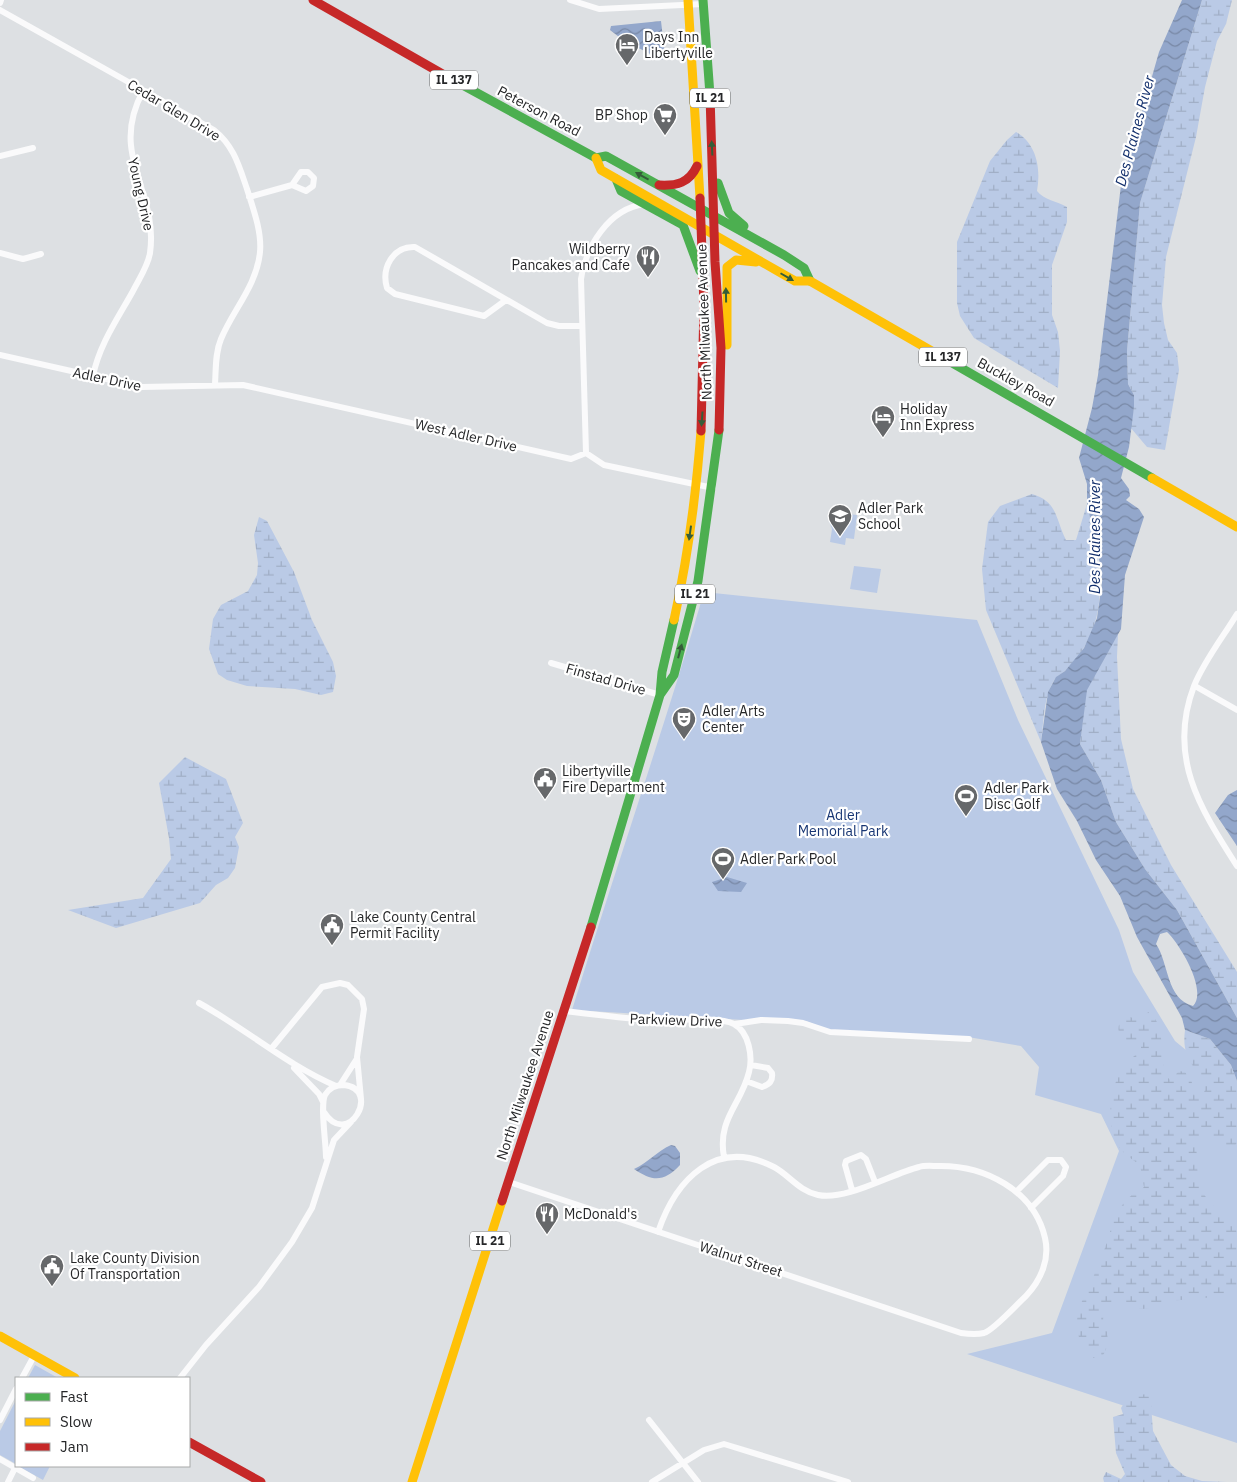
<svg xmlns="http://www.w3.org/2000/svg" width="1237" height="1482" viewBox="0 0 1237 1482" font-family="'IBM Plex Sans',sans-serif">
  <style>
    .green { fill: #bacae6 }
    .wetland { fill: url(#wetland-marsh) }
    .water { fill: url(#water-waves); fill-rule: evenodd }
    .lines { fill: none; stroke-linecap: round; stroke-linejoin: round }
    .street { stroke: #fafafb; stroke-width: 6 }
    .fast { stroke: #4caf50; stroke-width: 9 }
    .slow { stroke: #ffc107; stroke-width: 9 }
    .jam { stroke: #c62828; stroke-width: 9 }
    .oneway { fill: #355d39 }
    .labels { text-anchor: middle; stroke-width: 4.5; stroke-linejoin: round; paint-order: stroke }
    .shield { fill: #fff; stroke: #676869; stroke-width: 1 }
    .shield-label { font-size: 12px; font-weight: bold; fill: #262729 }
    .poi-label { font-size: 14px; fill: #262729; stroke: #fff; text-anchor: start }
    .street-label { font-size: 14px; fill: #262729; stroke: #fff }
    .park-label { font-size: 14px; fill: #173573; stroke: #fff }
    .water-label { font-size: 15px; font-style: italic; fill: #122f6c; stroke: #fff }
  </style>
  <defs>
    <pattern id="wetland-marsh" width="20" height="14" patternUnits="userSpaceOnUse" patternTransform="scale(1.25)"><rect width="20" height="14" fill="#bacae6"/><path d="M1 5h8M5 5V1M11 12h8M15 12V8" fill="none" stroke="#a0aec5"/></pattern>
    <pattern id="water-waves" width="16" height="10" patternUnits="userSpaceOnUse" patternTransform="scale(1.25)"><rect width="16" height="10" fill="#93a7cb"/><path d="M0 5q4-4 8 0t8 0" fill="none" stroke="#7888a5"/></pattern>
  </defs>
  <rect width="100%" height="100%" fill="#dde0e3"/>
  <path class="green" d="M839 513 857 515 854 539 846 538 845 545 830 542 832 529 829 521Z
    M854 566 881 569 877 593 850 589Z
    M704 592 977 620 1018 720 1119 930 1133 972 1175 1041 1237 1092V1443L967 1354 1052 1333 1119 1151 1101 1114 1035 1095 1039 1067 1021 1046 968 1037 831 1031 806 1021 744 1020 572 1010C615 870 663 732 704 592Z
    M35 1365 58 1378H28Z
    M16 1400V1464L0 1455V1431Z
    M18 1466H50L43 1480Z"/>
  <path class="wetland" d="M1202 0H1232L1226 24 1217 41 1205 87 1196 137 1166 257 1162 305 1164 323 1168 340 1177 353 1179 370 1165 450 1147 447 1130 427 1134 407V395L1128 384 1127 351 1140 203Z
    M1016 132C1037 144 1041 169 1037 191 1044 200 1057 201 1067 207V222L1052 265V315L1058 332 1060 351 1058 388 974 338 960 316 957 303V242L990 161 1007 140Z
    M1032 494C1058 502 1055 518 1066 540H1076L1087 504C1097 552 1112 603 1083 649 1079 656 1072 664 1066 670 1063 673 1058 675 1055 679 1043 697 1044 722 1041 742L986 610 982 569 988 522 1000 506Z
    M259 517 267 521 294 572 312 620 333 662 336 676 333 692 321 695 295 689 247 686 227 680 218 674 209 649 213 619 221 605 248 591 257 575 258 563 254 535Z
    M1118 634 1117 657 1121 739 1133 789 1171 865 1237 972V1018L1177 910 1145 869 1116 822 1101 780 1080 744 1086 690Z
    M185 757 226 779 243 823 235 837 239 847 235 868 228 878 216 885 200 903 116 928 68 910 143 898 171 859 169 838 159 783Z
    M1149 1012C1170 1029 1156 1067 1170 1080L1179 1071 1185 1072 1191 1079 1195 1096 1202 1097 1205 1090C1196 1063 1181 1061 1185 1030L1210 1039 1231 1065 1237 1081V1144L1226 1149 1202 1135 1196 1140 1198 1184 1207 1199 1237 1231V1295L1169 1301 1154 1308 1141 1309 1115 1302 1106 1310 1103 1319C1108 1332 1111 1345 1101 1358H1093C1058 1324 1089 1293 1102 1257 1109 1237 1112 1218 1125 1201 1130 1195 1138 1193 1144 1187L1140 1165C1133 1160 1124 1154 1119 1147 1105 1129 1110 1091 1120 1072 1125 1063 1133 1057 1141 1050V1042H1126C1115 1032 1118 1026 1123 1014L1135 1019Z
    M1131 1392 1138 1395 1148 1394 1151 1404 1153 1431 1171 1465 1185 1476 1202 1481 1227 1482H1104L1103 1478 1106 1472 1121 1479 1125 1474 1116 1453 1113 1417 1123 1414 1121 1408Z"/>
  <path class="water" d="M1182 0H1202L1140 203 1127 351 1128 384 1134 395V407L1129 447 1121 478 1129 489 1130 496 1126 500 1139 509 1144 517 1125 575 1121 629 1087 690 1080 744 1101 780 1116 822 1145 869 1177 910 1237 1018V1081L1231 1065 1210 1039 1185 1030 1182 1018 1137 937 1120 896 1096 860 1077 821 1057 789 1041 742 1048 692 1056 677 1065 671 1084 648 1097 618 1102 583 1100 564 1087 504V484L1079 458 1092 408 1098 375 1121 185 1159 52ZM1167 932C1180 944 1208 991 1193 1006 1166 999 1169 963 1156 944L1160 934Z
    M661 21 665 55 662 60 623 40 610 30 611 26Z
    M1237 790V846L1215 813 1228 795Z
    M727 877 747 883 741 892 718 891 712 882Z
    M671 1145 675 1146 680 1153V1165C664 1182 653 1182 634 1169 648 1163 657 1151 671 1145Z"/>
  <g class="lines">
    <path class="street" d="M570 0 599 9 703 4
      M0 3 1 0
      M0 10 214 130C234 146 239 166 247 189 253 208 262 232 260 252 257 285 233 310 221 339 215 353 216 369 215 384
      M0 156 33 148
      M249 197 292 185 306 191 313 186 314 178 308 172H301L292 185
      M0 253 23 259 41 254
      M506 300 484 316 395 294 387 288C381 268 393 246 415 247L547 323 559 326H582
      M0 355 142 387 243 385 571 459 586 453 604 465 713 488
      M93 376C99 345 118 318 133 291 139 279 148 266 150 253 159 191 108 156 143 91
      M586 453 581 279C586 246 609 209 644 204
      M1237 614C1223 637 1204 661 1194 686 1167 757 1200 808 1237 866
      M551 663 660 695
      M1195 686 1237 710
      M199 1003C246 1029 287 1065 336 1086
      M563 1011C592 1014 621 1018 650 1020 670 1021 718 1016 734 1024 749 1032 753 1057 749 1072 741 1105 717 1119 724 1157
      M735 1024 761 1020 788 1021 803 1023 830 1032 969 1039
      M271 1049 322 987 340 983 348 985 362 999 364 1009 357 1057 361 1099
      M294 1068 319 1094 323 1102
      M746 1081 762 1087C770 1084 773 1081 772 1073L768 1068 751 1065
      M340 1085 356 1060
      M324 1112C348 1150 382 1089 344 1085 336 1085 329 1088 325 1095 320 1105 326 1143 326 1157
      M509 1182 961 1333C968 1334 976 1335 984 1333 994 1330 1017 1304 1026 1296 1041 1280 1050 1259 1045 1238 1034 1190 984 1165 938 1166 932 1166 925 1165 919 1167 891 1174 846 1201 818 1195 799 1191 789 1175 774 1167 716 1137 676 1179 658 1232
      M852 1190 845 1165 846 1161 861 1155 866 1159 875 1182
      M1016 1192 1048 1160H1061L1066 1167 1063 1176 1031 1208
      M22 1378 34 1356
      M180 1378 206 1345 259 1287 292 1242 312 1208 334 1140 351 1122
      M0 1420 16 1389
      M649 1420 698 1482
      M0 1459 33 1478
      M8 1482 15 1468
      M652 1482 704 1450 724 1444 848 1482"/>
    <path class="fast" d="M703 0 710 95
      M446 76 596 158 606 156 784 255 804 268 810 281
      M616 179 621 191 683 225 700 271
      M718 183 729 213 744 226
      M942 357 1152 478
      M660 695 674 675 698 581 719 430
      M591 927 660 695 662 672 674 620"/>
    <path class="slow" d="M688 0 700 198
      M596 158 601 170 795 281H810L942 357
      M727 345V267L736 260 756 262
      M1152 478 1237 527
      M674 620C688 557 696 495 701 431
      M0 1336 75 1378
      M412 1482 502 1201"/>
    <path class="jam" d="M313 0 446 76
      M710 95 715 262 721 348 719 430
      M659 185C677 186 689 183 697 166
      M700 198 704 306 701 431
      M502 1201 591 927
      M189 1442 261 1482"/>
  </g>
  <defs><path id="oneway-solid" d="M-6-.8H1V-3.2L6.5 0L1 3.2V.8H-6Z" transform="scale(1.25)"/></defs>
  <g class="oneway">
    <use href="#oneway-solid" transform="translate(712 148) rotate(-93)"/>
    <use href="#oneway-solid" transform="translate(642 176) rotate(-151)"/>
    <use href="#oneway-solid" transform="translate(787 277) rotate(30)"/>
    <use href="#oneway-solid" transform="translate(726 295) rotate(-91)"/>
    <use href="#oneway-solid" transform="translate(702 419) rotate(94)"/>
    <use href="#oneway-solid" transform="translate(690 533) rotate(98)"/>
    <use href="#oneway-solid" transform="translate(680 651) rotate(-75)"/>
  </g>
  <defs>
    <g id="hotel-pin" transform="scale(1.25)"><path d="M0 17L-7.5 6A9.5 9.5 0 1 1 7.5 6Z" fill="#66686a" stroke="#fff"/><path d="M-6-4.5h1.5V1H6V5H4.5V3h-9V5H-6ZM-4 0a1.8 1.8 0 1 1 3.6 0ZM.5 0V-2.5h3Q6-2.5 6 0Z" fill="#fff"/></g>
    <g id="supermarket-pin" transform="scale(1.25)"><path d="M0 17L-7.5 6A9.5 9.5 0 1 1 7.5 6Z" fill="#66686a" stroke="#fff"/><path d="M-6-5.5h2.5l.6 2H6L4.5 2H-2.5L-4.4-4H-6ZM-1.5 3.2a1.3 1.3 0 1 0 .1 0ZM3 3.2a1.3 1.3 0 1 0 .1 0Z" fill="#fff"/></g>
    <g id="restaurant-pin" transform="scale(1.25)"><path d="M0 17L-7.5 6A9.5 9.5 0 1 1 7.5 6Z" fill="#66686a" stroke="#fff"/><path d="M-5-6h1v4h1v-4h1v4h1v-4h1v5L-1.5 .5V6h-2V.5L-5-1ZM5-6V6H3V1.5H1.5Q1.5-4 5-6Z" fill="#fff"/></g>
    <g id="school-pin" transform="scale(1.25)"><path d="M0 17L-7.5 6A9.5 9.5 0 1 1 7.5 6Z" fill="#66686a" stroke="#fff"/><path d="M0-5L7-2L0 1L-7-2ZM-4 1L0 2.5L4 1V4Q0 6-4 4Z" fill="#fff"/></g>
    <g id="theatre-pin" transform="scale(1.25)"><path d="M0 17L-7.5 6A9.5 9.5 0 1 1 7.5 6Z" fill="#66686a" stroke="#fff"/><path d="M-5-5.5Q0-4 5-5.5V0Q5 5 0 6Q-5 5-5 0ZM-3.3-2.5H-1v1.5H-3.3ZM1-2.5H3.3v1.5H1ZM-2.8 1Q0 5.5 2.8 1Z" fill="#fff"/></g>
    <g id="civic-pin" transform="scale(1.25)"><path d="M0 17L-7.5 6A9.5 9.5 0 1 1 7.5 6Z" fill="#66686a" stroke="#fff"/><path d="M-.6-6.5H3V-4.5H.6V-3L4-1V1h2V6H-6V1h2V-1L-.6-3ZM-1.2 2.5V6h2.4V2.5Z" fill="#fff"/></g>
    <g id="stadium-pin" transform="scale(1.25)"><path d="M0 17L-7.5 6A9.5 9.5 0 1 1 7.5 6Z" fill="#66686a" stroke="#fff"/><path d="M0-5a6.5 5 0 1 0 0 10a6.5 5 0 1 0 0-10ZM-3.5-1.8h7v3.6h-7Z" fill="#fff"/></g>
  </defs>
  <g fill-rule="evenodd">
    <use href="#hotel-pin" x="627" y="45"/>
    <use href="#supermarket-pin" x="665" y="115"/>
    <use href="#restaurant-pin" x="648" y="257"/>
    <use href="#hotel-pin" x="883" y="417"/>
    <use href="#school-pin" x="840" y="516"/>
    <use href="#theatre-pin" x="684" y="719"/>
    <use href="#civic-pin" x="545" y="779"/>
    <use href="#stadium-pin" x="966" y="796"/>
    <use href="#stadium-pin" x="723" y="859"/>
    <use href="#civic-pin" x="332" y="925"/>
    <use href="#restaurant-pin" x="547" y="1214"/>
    <use href="#civic-pin" x="52" y="1266"/>
  </g>
  <g class="labels">
    <g class="shield">
      <rect x="430" y="70.5" width="48" height="19" rx="4"/>
      <rect x="690" y="88.5" width="40" height="19" rx="4"/>
      <rect x="919" y="347.5" width="48" height="19" rx="4"/>
      <rect x="675" y="584.5" width="40" height="19" rx="4"/>
      <rect x="470" y="1231.5" width="40" height="19" rx="4"/>
    </g>
    <g class="shield-label">
      <text x="454" y="84">IL 137</text>
      <text x="710" y="102">IL 21</text>
      <text x="943" y="361">IL 137</text>
      <text x="695" y="598">IL 21</text>
      <text x="490" y="1245">IL 21</text>
    </g>
    <g class="poi-label">
      <text x="644" y="42">Days Inn<tspan x="644" dy="16">Libertyville</tspan></text>
      <text x="648" y="120" text-anchor="end">BP Shop</text>
      <text x="630" y="254" text-anchor="end">Wildberry<tspan x="630" dy="16">Pancakes and Cafe</tspan></text>
      <text x="900" y="414">Holiday<tspan x="900" dy="16">Inn Express</tspan></text>
      <text x="858" y="513">Adler Park<tspan x="858" dy="16">School</tspan></text>
      <text x="702" y="716">Adler Arts<tspan x="702" dy="16">Center</tspan></text>
      <text x="562" y="776">Libertyville<tspan x="562" dy="16">Fire Department</tspan></text>
      <text x="984" y="793">Adler Park<tspan x="984" dy="16">Disc Golf</tspan></text>
      <text x="740" y="864">Adler Park Pool</text>
      <text x="350" y="922">Lake County Central<tspan x="350" dy="16">Permit Facility</tspan></text>
      <text x="564" y="1219">McDonald's</text>
      <text x="70" y="1263">Lake County Division<tspan x="70" dy="16">Of Transportation</tspan></text>
    </g>
    <g class="street-label">
      <text transform="translate(174 110) rotate(31)" y="5">Cedar Glen Drive</text>
      <text transform="translate(539 111) rotate(28)" y="5">Peterson Road</text>
      <text transform="translate(141 194) rotate(77)" y="5">Young Drive</text>
      <text transform="translate(704 322) rotate(-92)" y="5">North Milwaukee Avenue</text>
      <text transform="translate(107 379) rotate(12)" y="5">Adler Drive</text>
      <text transform="translate(1016 382) rotate(29)" y="5">Buckley Road</text>
      <text transform="translate(466 435) rotate(13)" y="5">West Adler Drive</text>
      <text transform="translate(606 679) rotate(16)" y="5">Finstad Drive</text>
      <text transform="translate(676 1020) rotate(2)" y="5">Parkview Drive</text>
      <text transform="translate(525 1085) rotate(-72)" y="5">North Milwaukee Avenue</text>
      <text transform="translate(741 1259) rotate(18)" y="5">Walnut Street</text>
    </g>
    <g class="park-label">
      <text x="843" y="820">Adler<tspan x="843" dy="16">Memorial Park</tspan></text>
    </g>
    <g class="water-label">
      <text transform="translate(1135 131) rotate(-75)" y="5">Des Plaines River</text>
      <text transform="translate(1095 537) rotate(-90)" y="5">Des Plaines River</text>
    </g>
  </g>
  <rect x="15" y="1377" width="175" height="90" fill="#ffffff" stroke="#a8a9a9"/>
  <rect x="25" y="1393" width="25" height="8" fill="#4caf50" stroke="#a8a9a9"/>
  <text x="60" y="1402" font-size="15" fill="#262729">Fast</text>
  <rect x="25" y="1418" width="25" height="8" fill="#ffc107" stroke="#a8a9a9"/>
  <text x="60" y="1427" font-size="15" fill="#262729">Slow</text>
  <rect x="25" y="1443" width="25" height="8" fill="#c62828" stroke="#a8a9a9"/>
  <text x="60" y="1452" font-size="15" fill="#262729">Jam</text>
</svg>
